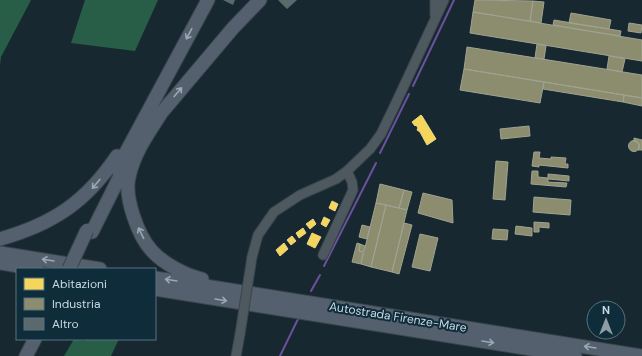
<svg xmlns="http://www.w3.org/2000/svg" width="642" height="356" viewBox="0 0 642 356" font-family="'DM Sans',sans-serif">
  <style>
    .forest { fill: #285e48 }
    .homes { fill: #f6d55c; stroke: #e9d684 }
    .industry { fill: #8c8c6e; stroke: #9fa391 }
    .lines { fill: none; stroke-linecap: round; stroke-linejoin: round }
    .stream { stroke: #6b509b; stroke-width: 2 }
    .building { fill: #5b696d }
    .minor-casing { stroke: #39454c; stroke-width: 11 }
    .highway-casing { stroke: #39454c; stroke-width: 15 }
    .minor { stroke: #4e595f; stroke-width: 9 }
    .highway { stroke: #54606e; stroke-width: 13 }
    .minor-bridge-casing { stroke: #39454c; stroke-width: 11; stroke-linecap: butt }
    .highway-bridge-casing { stroke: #39454c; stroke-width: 15; stroke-linecap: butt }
    .minor-bridge { stroke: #4e595f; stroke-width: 9 }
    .highway-bridge { stroke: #54606e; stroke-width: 13 }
    .oneway { stroke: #9ba9b4 }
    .labels { text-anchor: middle; stroke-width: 4; stroke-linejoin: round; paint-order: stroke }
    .street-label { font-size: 12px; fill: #cadae3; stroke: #0e2c3a }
  </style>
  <rect width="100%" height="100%" fill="#182830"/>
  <path class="forest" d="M0 0H31L1 57 0 65Z
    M85 0H158L135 51 71 43Z
    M74 339 84 341 85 339H119L111 356H64Z"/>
  <path class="homes" d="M421 115 422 116 436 139 427 145 420 132 417 130 418 128 416 125 415 126 412 122Z
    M332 201 338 204 335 211 329 208Z
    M324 217 330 220 326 227 321 224Z
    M313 219 316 224 310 229 306 224Z
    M303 228 306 233 299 238 296 233Z
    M312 233 321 237 315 248 307 244Z
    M292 236 296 241 291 245 287 240Z
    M284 243 288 249 280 256 276 250Z"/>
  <path class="industry" d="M475 0 533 1 530 21 473 12Z
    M533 1 544 2 541 23 530 21Z
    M473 12 642 40V61L470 33Z
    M571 13 611 20 609 29 569 23Z
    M554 20 621 31 620 36 553 25Z
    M629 23 642 25 641 33 628 31Z
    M537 44 546 46 544 59 535 58Z
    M467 47 642 75V98L464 69Z
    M609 56 625 59 622 72 607 69Z
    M464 69 544 82 540 103 460 90Z
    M544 82 624 95 623 102 543 89Z
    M624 95 642 98V106L623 102Z
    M529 126 530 136 501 139 500 129Z
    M634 138 642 140V150H638L639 145 637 142 634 141Z
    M628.5 146a5.5 5.5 0 1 1 11 0a5.5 5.5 0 1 1-11 0Z
    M534 152H540L539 158 551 159V157L566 158 565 164H568V168L539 165V167L532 166Z
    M496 161 508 162 505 200 493 199Z
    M532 171H538V177L548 178V174L569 176V181L548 179V182L567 183 566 187 531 184Z
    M380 184 404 190 399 208 376 203Z
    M404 190 412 192 407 210 399 208Z
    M423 193 452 200 453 223 418 213Z
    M534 197 571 200 570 215 533 212Z
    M376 203 386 205 371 267 361 264Z
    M386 205 407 210 392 272 371 267Z
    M534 222 549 223V228L539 227V232H534Z
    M404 223 412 225 399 274 392 272Z
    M362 225 370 227 367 239 359 237Z
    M516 226 532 228V236L515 234Z
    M493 229 508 230 507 240 492 239Z
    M420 234 438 238 430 271 412 267Z
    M357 243 360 244 359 251 363 252 361 264 352 262Z
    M360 244 365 246 363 252 359 251Z"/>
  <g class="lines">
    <path class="stream" d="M413 86 454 0
      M380 153 409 94
      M324 266 376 163
      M311 291 320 275
      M280 356 298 319"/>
  </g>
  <path class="building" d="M223 0H235L233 5Z
    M278 0H297L287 9Z"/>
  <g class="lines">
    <g class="minor-casing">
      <path id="minor" d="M435 15V0
        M323 255 353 190 352 182 347 171
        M252 257 258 235 274 212 300 195 336 179 347 171 370 149 381 134 395 105 444 0
        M236 356 240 334"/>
    </g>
    <g class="highway-casing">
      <path id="highway" d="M162 112C149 132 134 153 129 177 124 197 138 236 152 251 164 264 185 275 202 279
        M157 118 233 28 260 0
        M117 169 208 0
        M92 232 127 162
        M0 239C53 224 86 202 117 156
        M0 253 100 269
        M0 263 37 269
        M155 278 642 356
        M155 289 575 356
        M26 356 35 339"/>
    </g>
    <use href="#minor" class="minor"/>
    <use href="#highway" class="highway"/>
    <g class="minor-bridge-casing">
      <path id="minor-bridge" d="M240 334 252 257"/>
    </g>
    <g class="highway-bridge-casing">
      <path id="highway-bridge" d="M69 269 87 230"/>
    </g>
    <use href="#minor-bridge" class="minor-bridge"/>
    <use href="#highway-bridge" class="highway-bridge"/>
  </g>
  <defs><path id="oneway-shaft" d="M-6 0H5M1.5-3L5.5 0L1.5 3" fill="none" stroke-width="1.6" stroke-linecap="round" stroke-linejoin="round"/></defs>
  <g class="oneway">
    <use href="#oneway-shaft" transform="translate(189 34) rotate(118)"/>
    <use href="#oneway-shaft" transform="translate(178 92) rotate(-50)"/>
    <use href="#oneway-shaft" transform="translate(96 184) rotate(130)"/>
    <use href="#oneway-shaft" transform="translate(141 233) rotate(-116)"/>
    <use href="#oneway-shaft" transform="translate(48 260) rotate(-171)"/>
    <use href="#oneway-shaft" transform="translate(171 280) rotate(-171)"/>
    <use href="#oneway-shaft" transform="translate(221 300) rotate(9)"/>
    <use href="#oneway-shaft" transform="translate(488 342) rotate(9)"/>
    <use href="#oneway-shaft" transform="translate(590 347) rotate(-171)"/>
  </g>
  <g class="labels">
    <g class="street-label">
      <text transform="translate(398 317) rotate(9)" y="4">Autostrada Firenze-Mare</text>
    </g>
  </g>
  <rect x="16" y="268" width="140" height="72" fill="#0e2c3a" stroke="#59727e"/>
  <rect x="24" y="278" width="20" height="12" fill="#f6d55c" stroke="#59727e"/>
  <text x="52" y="288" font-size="12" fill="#cadae3">Abitazioni</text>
  <rect x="24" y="298" width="20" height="12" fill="#8c8c6e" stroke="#59727e"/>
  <text x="52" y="308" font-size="12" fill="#cadae3">Industria</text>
  <rect x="24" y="318" width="20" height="12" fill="#5b696d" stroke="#59727e"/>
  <text x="52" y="328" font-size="12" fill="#cadae3">Altro</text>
  <g transform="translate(606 320)"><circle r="19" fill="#0e2c3a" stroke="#59727e"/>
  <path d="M0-3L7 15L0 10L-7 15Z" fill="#8c9ca4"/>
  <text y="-6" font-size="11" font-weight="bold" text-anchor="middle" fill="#cadae3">N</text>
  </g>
</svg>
